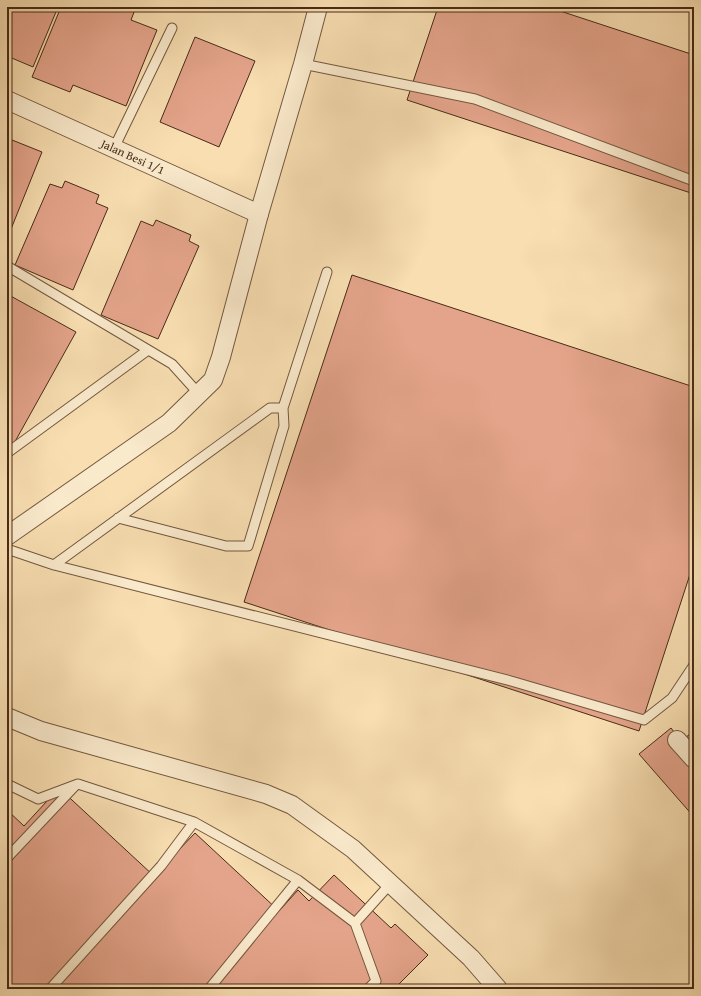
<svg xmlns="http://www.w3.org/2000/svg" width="701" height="996" viewBox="0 0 701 996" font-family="'Gentium Book Plus',serif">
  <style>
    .building { fill: #e4a48b; stroke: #482b18 }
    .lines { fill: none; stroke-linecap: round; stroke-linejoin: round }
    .service-casing { stroke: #74583e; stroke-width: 11 }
    .minor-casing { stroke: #74583e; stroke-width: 20 }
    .service { stroke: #faeacc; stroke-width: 9 }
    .minor { stroke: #faeacc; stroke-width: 18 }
    .labels { text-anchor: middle; stroke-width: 3; stroke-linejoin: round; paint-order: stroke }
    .street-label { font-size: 12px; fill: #482b18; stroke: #faeacc }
  </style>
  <rect width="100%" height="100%" fill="#f8deb1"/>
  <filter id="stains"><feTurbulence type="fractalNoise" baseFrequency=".005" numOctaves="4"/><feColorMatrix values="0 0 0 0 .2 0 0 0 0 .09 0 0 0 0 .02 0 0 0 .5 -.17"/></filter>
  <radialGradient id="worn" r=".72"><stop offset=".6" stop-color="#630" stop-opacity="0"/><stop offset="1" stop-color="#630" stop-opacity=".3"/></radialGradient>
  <path class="building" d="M7 7H58L33 67 7 56Z
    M61 7H136L131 20 157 30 126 106 73 85 70 92 32 77Z
    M438 7H548L694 55V194L407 100Z
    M195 37 255 61 219 147 160 122Z
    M7 138 42 152 7 239Z
    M65 181 99 195 96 203 108 208 73 290 15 265 50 184 62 188Z
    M156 220 191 235 189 241 199 246 158 339 101 315 141 221 153 226Z
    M352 275 694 387V562L639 731 244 602Z
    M7 294 76 332 7 456Z
    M671 728 681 741 694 731V817L639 754Z
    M59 788 154 876 195 833 279 911 298 890 309 901 334 875 391 928 395 924 428 955 394 989H7V810L24 826Z"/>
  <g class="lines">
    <g class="service-casing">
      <path id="service" d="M303 64 475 99 694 181
        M114 148 172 28
        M7 266 172 364 199 394
        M7 453 148 350
        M118 518 226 546H248L284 426 283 408
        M7 549 54 565 511 681 644 720 672 698 694 665
        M54 565 270 408H283L327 272
        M7 784 38 799 78 784 194 822 298 880 355 923 391 883
        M7 858 75 786
        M355 923 376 981 368 989
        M50 989 161 866 194 822
        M209 989 298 880"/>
    </g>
    <g class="minor-casing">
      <g id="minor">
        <path id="s1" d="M7 100 259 214"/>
        <path d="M7 536 169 423 213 380 221 357 259 214 303 64 318 7"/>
        <path d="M7 717 41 731 266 794 292 805 353 849 471 958 498 989"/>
        <path d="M677 740 694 759"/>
      </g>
    </g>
    <use href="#service" class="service"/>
    <use href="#minor" class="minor"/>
  </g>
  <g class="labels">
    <g class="street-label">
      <text dy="4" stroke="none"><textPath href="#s1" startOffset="138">Jalan Besi 1/1</textPath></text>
    </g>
  </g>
  <rect width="701" height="996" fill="none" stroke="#f8deb1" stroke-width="24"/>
  <rect x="8" y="8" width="685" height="980" fill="none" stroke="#482b18" stroke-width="2"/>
  <rect x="12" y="12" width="677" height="972" fill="none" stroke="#482b18"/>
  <rect width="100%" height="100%" filter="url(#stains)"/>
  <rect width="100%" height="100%" fill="url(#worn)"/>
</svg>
